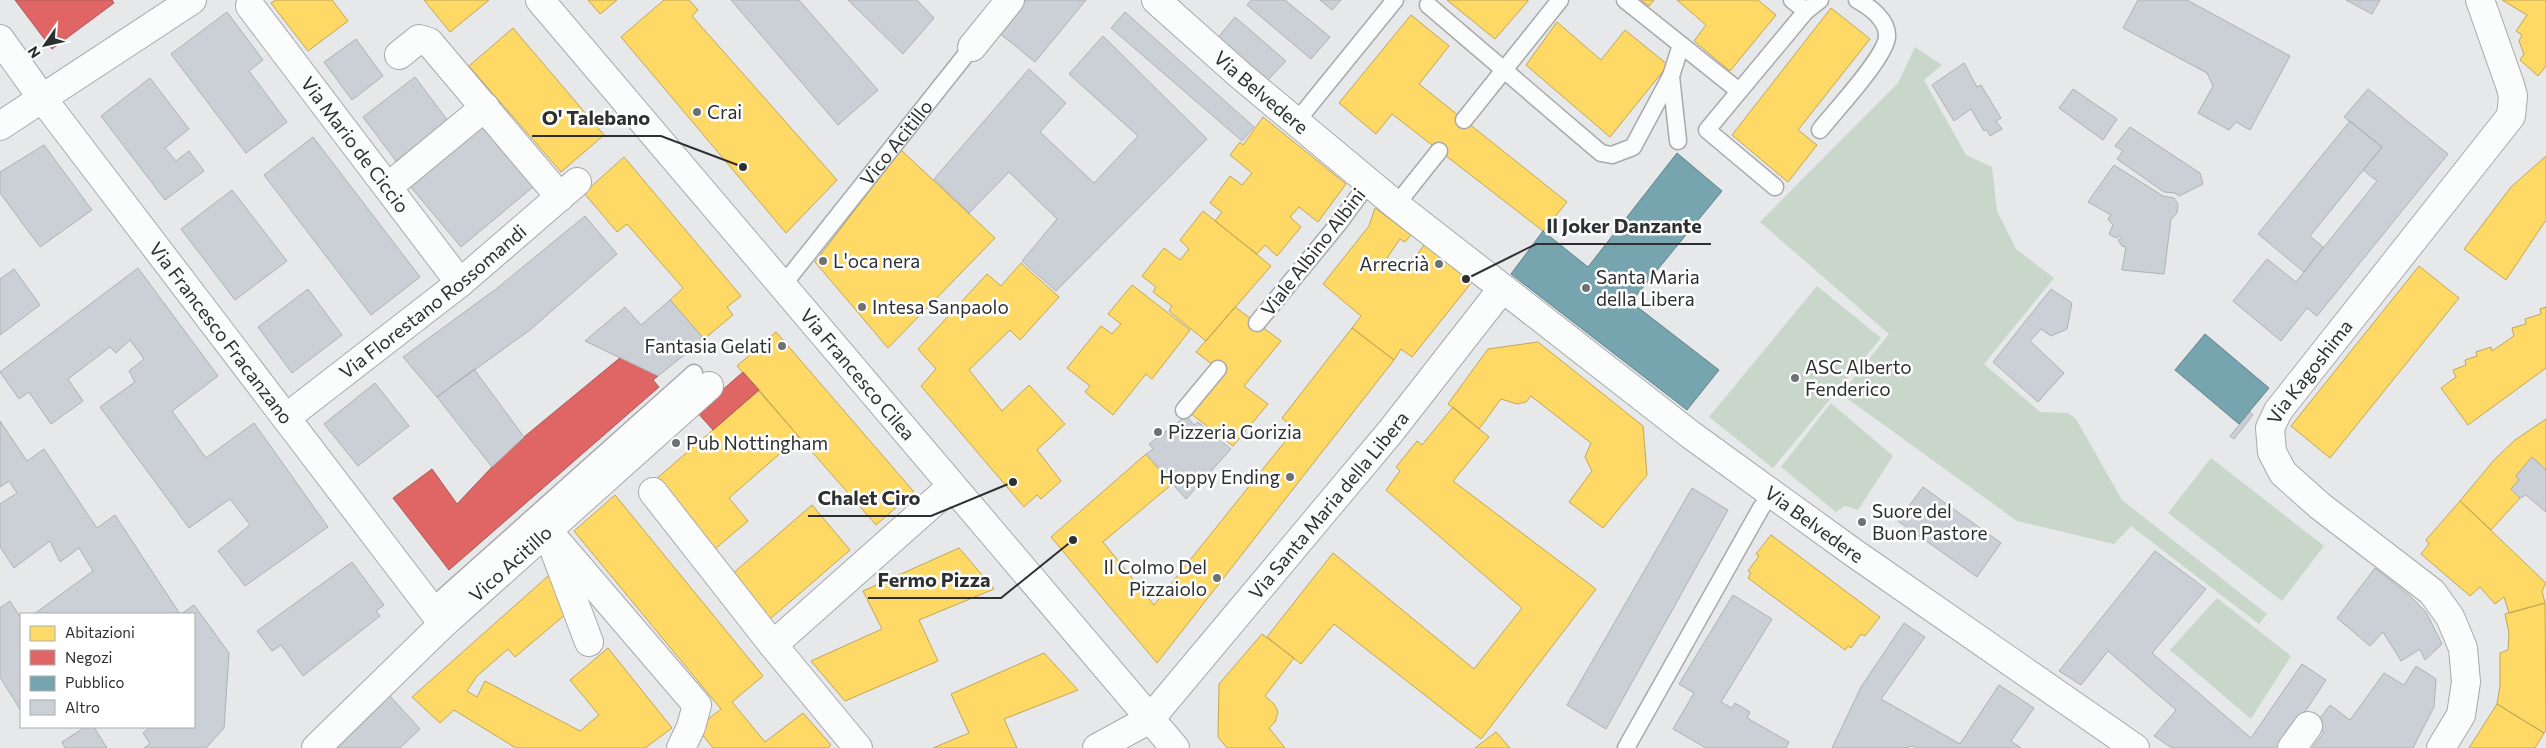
<svg xmlns="http://www.w3.org/2000/svg" width="2546" height="748" viewBox="0 0 2546 748" font-family="Commissioner,sans-serif">
  <style>
    .green { fill: #c8d7c9 }
    .homes { fill: #ffd966; stroke: #c0a656 }
    .shops { fill: #e06666; stroke: #ab5656 }
    .public { fill: #76a5af; stroke: #608289 }
    .building { fill: #cbd0d7; stroke: #b0b0b2 }
    .lines { fill: none; stroke-linecap: round; stroke-linejoin: round }
    .lane-casing { stroke: #a8a9ab; stroke-width: 19 }
    .street-casing { stroke: #a8a9ab; stroke-width: 30 }
    .secondary-casing { stroke: #a8a9ab; stroke-width: 30 }
    .lane { stroke: #fbfcfc; stroke-width: 16 }
    .street { stroke: #fbfcfc; stroke-width: 28 }
    .secondary { stroke: #fbfcfc; stroke-width: 28 }
    .poi-dot { fill: #6e7071; stroke: #fff; stroke-width: 2 }
    .labels { text-anchor: middle; stroke-width: 5; stroke-linejoin: round; paint-order: stroke }
    .street-label { font-size: 19px; fill: #2e2f30; stroke: #fff }
    .poi-label { font-size: 19px; fill: #2e2f30; stroke: #fff; text-anchor: start }
    .leader { fill: none; stroke: #2e2f30; stroke-width: 2 }
    .callout-dot { fill: #2e2f30; stroke: #fff; stroke-width: 2 }
    .callout-label { font-size: 20px; text-anchor: middle; font-weight: bold; fill: #2e2f30; stroke: #fff; stroke-width: 5; stroke-linejoin: round; paint-order: stroke }
  </style>
  <rect width="100%" height="100%" fill="#e6e8ea"/>
  <path class="green" d="M1915 47 1942 65 1924 80 1966 155 1992 167 1997 211 2016 249 2054 278 1984 364 2040 412 2068 413 2076 419 2122 500 2267 614 2259 624 2131 526 2114 544 2017 521 1841 394 1889 334 1760 222 1898 83Z
    M1817 286 1881 338 1773 468 1709 417Z
    M1831 403 1893 456 1858 510 1845 506 1836 512 1781 467Z
    M2211 458 2324 546 2282 601 2168 513Z
    M2217 598 2291 656 2251 719 2170 650Z"/>
  <path class="homes" d="M276 0H332L348 21 308 51 271 3Z
    M424 0H489L450 32Z
    M588 0H617L600 14Z
    M664 0H689L698 10 692 16 837 180 786 233 621 37Z
    M1447 0H1528V1L1495 39Z
    M1641 0H1654L1649 6Z
    M1677 0H1758L1776 15 1730 71 1694 41 1706 25Z
    M2502 0H2546V66L2538 76 2520 60 2524 54 2519 41 2522 35 2516 31 2527 15Z
    M1831 8 1870 39 1798 130 1817 145 1788 182 1732 135Z
    M1411 15 1449 46 1419 84 1567 202 1543 231 1392 114 1376 134 1339 103Z
    M1557 22 1601 60 1625 30 1668 65 1610 137 1526 65Z
    M513 28 604 135 561 172 469 66Z
    M1263 117 1346 184 1318 222 1299 207 1290 217 1301 227 1277 256 1265 245 1257 254 1215 221 1222 212 1210 203 1230 176 1242 185 1252 173 1230 155 1240 142 1243 145Z
    M901 150 995 238 888 348 815 262Z
    M2546 156V220L2506 280 2464 249 2511 187Z
    M624 157 741 296 727 307 733 315 704 339 670 300 683 288 627 224 617 232 584 193Z
    M1375 208 1411 235 1405 242 1400 239 1387 258 1405 272 1424 245 1472 282 1412 357 1401 349 1394 360 1352 328 1361 316 1323 284 1369 226Z
    M1203 211 1271 266 1206 341 1169 311 1172 306 1153 292 1156 287 1142 276 1164 248 1180 260 1189 249 1180 240Z
    M1021 263 1059 297 1020 340 1010 330 969 370 1002 411 1029 385 1065 424 1037 450 1061 481 1041 499 1037 495 1024 507 921 386 936 369 918 349 987 274 1001 286Z
    M2419 266 2459 298 2330 458 2291 426Z
    M1132 285 1190 330 1152 379 1146 374 1113 415 1085 392 1090 386 1067 368 1101 326 1112 334 1121 324 1108 314Z
    M1235 307 1281 341 1244 386 1268 404 1233 446 1190 413 1224 373 1196 352Z
    M2546 307V368L2468 425 2441 388 2456 377 2453 370 2466 365 2465 360 2477 356 2476 352 2491 347 2492 351 2514 336 2512 328 2526 324 2525 319 2541 314 2540 309Z
    M1352 328 1394 360 1157 663 1051 537 1146 454 1172 484 1103 542 1154 605 1295 429 1282 418Z
    M776 332 914 492 876 525 737 366Z
    M1538 342 1643 426 1647 475 1603 528 1569 502 1592 471 1585 457 1591 443 1531 396 1526 402 1517 404 1501 399 1479 429 1448 404 1488 349Z
    M759 390 799 437 729 498 748 521 715 549 655 480Z
    M1453 407 1489 437 1453 481 1596 589 1481 739 1334 624 1301 664 1267 637 1333 553 1474 669 1522 608 1386 490 1400 471 1396 467 1417 441 1422 445Z
    M2546 419V470L2532 457 2516 476 2519 480 2511 489 2520 498 2491 530 2460 501 2494 460 2515 440Z
    M615 495 763 676 732 702 765 742 803 713 831 745 828 748H713L697 728 721 709 574 531Z
    M2460 501 2546 583 2542 591 2545 603 2509 613 2504 597 2495 604 2480 587 2470 596 2421 554 2429 544 2426 540Z
    M812 505 850 550 770 619 731 575Z
    M1771 535 1880 617 1865 636 1861 634 1851 648 1848 646 1845 650 1748 578 1751 573 1748 571 1759 556 1756 554Z
    M959 548 994 589 919 620 938 661 845 701 811 661 882 629 863 591Z
    M556 569 567 613 515 657 508 649 477 676 467 691 477 697 485 681 580 731 599 715 570 680 608 648 672 728 645 748H516L454 710 440 723 412 697Z
    M2545 603 2546 730 2544 733 2497 704 2500 686V653L2508 650 2509 633 2505 614Z
    M1262 634 1294 658 1265 696 1274 704 1278 712 1275 722 1269 728 1285 748H1227L1218 737 1219 684Z
    M1044 653 1078 690 1004 719 1017 748H933L969 733 951 694Z
    M2497 704 2544 733 2535 748H2469Z
    M1496 732 1510 748H1475Z"/>
  <path class="shops" d="M15 0H112L114 3 52 49Z
    M621 357 658 376 653 380 659 387 449 570 393 498 432 469 457 504 492 467 524 437Z
    M743 372 759 390 713 430 697 412Z"/>
  <path class="public" d="M1677 153 1722 191 1631 302 1719 370 1687 410 1511 274 1543 231 1588 267Z
    M2205 334 2269 388 2239 424 2175 370Z"/>
  <path class="building" d="M731 0H799L878 90 838 125Z
    M848 0H917L934 18 903 54Z
    M1015 0H1086L1035 62 993 28Z
    M1251 0H1285L1330 37 1311 59 1247 5Z
    M1320 0H1341L1332 10Z
    M2138 0H2187L2290 56 2250 130 2236 122 2229 130 2198 113 2213 86 2207 73 2123 28Z
    M2346 0H2380L2372 14Z
    M227 12 263 60 249 71 287 122 246 153 171 54Z
    M1125 12 1254 127 1242 141 1111 28Z
    M1235 17 1286 61 1265 83 1216 40Z
    M1103 36 1207 139 1056 291 1022 261 1057 219 1009 172 969 213 934 179 1029 69 1066 103 1040 132 1094 183 1138 136 1069 74Z
    M356 39 383 76 352 100 324 62Z
    M1964 63 1977 87 1981 85 2001 118 1996 121 2002 129 1990 136 1987 130 1984 131 1971 109 1954 121 1932 85Z
    M415 77 448 121 396 161 363 117Z
    M150 78 189 129 165 148 176 161 189 151 204 171 165 200 101 116Z
    M2073 89 2117 119 2103 140 2059 108Z
    M2368 89 2448 154 2317 316 2307 308 2281 341 2233 301 2267 259 2296 282 2377 181 2363 170 2382 147 2344 117Z
    M2350 121 2382 147 2310 236 2323 247 2304 272 2258 234Z
    M484 124 539 182 461 247 410 186Z
    M2130 127 2200 173 2203 184 2179 196 2175 193 2164 192 2117 159 2123 151 2115 146Z
    M313 137 420 277 371 315 264 175Z
    M44 145 92 210 40 247 0 193V172Z
    M2114 165 2163 196 2174 198 2178 204 2177 213 2171 219 2164 274 2122 270 2126 247 2122 246 2118 240 2122 238 2120 236 2116 238 2109 234 2113 225 2108 219 2111 215 2088 202Z
    M232 190 287 261 235 300 181 229Z
    M585 216 617 254 530 330 437 397 403 357 496 289Z
    M138 268 218 376 172 411 206 458 254 423 328 527 245 586 218 551 250 525 230 499 189 528 100 407 135 382 129 371 144 359 130 340 116 353 110 347 68 379 83 401 51 424 29 392 19 399 0 372Z
    M14 269 40 305 0 335V279Z
    M308 289 342 335 292 373 258 327Z
    M2051 289 2072 303 2067 329 2051 336 2041 329 2030 341 2064 373 2038 402 1993 362Z
    M670 300 704 339 658 376 585 341 625 307 641 325Z
    M474 369 524 437 492 467 437 397Z
    M375 383 409 426 358 466 324 424Z
    M2250 412 2253 415 2234 439 2230 436Z
    M1186 416 1194 425 1198 422 1231 449 1186 499 1146 454 1153 449 1149 444Z
    M0 421 27 461 44 449 97 528 115 515 180 614H34L93 571 79 548 60 562 50 541 14 568 0 547V504L17 493 9 481 0 487Z
    M2532 457 2546 470V512L2526 495 2520 498 2511 489 2519 480 2516 476Z
    M1923 487 2001 543 1977 577 1898 521Z
    M1692 488 1728 510 1606 729 1567 705Z
    M2155 551 2206 589 2152 653 2251 738 2302 664 2326 680 2281 748H2172L2154 736 2176 710 2108 651 2081 685 2059 671Z
    M352 562 384 605 376 611 380 616 303 676 281 645 272 651 257 631Z
    M2375 568 2409 595 2426 612 2442 644 2425 660 2420 649 2401 661 2383 632 2370 646 2337 618Z
    M1733 595 1772 619 1721 702 1732 708 1735 703 1750 712 1747 718 1789 742 1786 748H1706L1673 729 1694 693 1679 684Z
    M10 601 21 618V711L0 677V608Z
    M194 605 229 653 224 728 206 748H144L150 744 143 733 150 727H194V614H181Z
    M1904 623 1925 637 1881 699 1960 744 1999 685 2034 708 2011 741 2021 748H1916L1913 746 1904 748H1832L1861 687Z
    M2416 666 2436 679 2434 707 2413 748H2312L2324 732 2315 725 2330 705 2350 720 2384 673 2404 685Z
    M390 696 420 729 400 748H337Z
    M85 727H94L107 748H65L62 742Z"/>
  <g class="lines">
    <g class="lane-casing">
      <g id="lane">
        <path d="M1625 0 1739 91"/>
        <path d="M1428 5 1601 153 1612 155 1633 147 1671 76 1678 141"/>
        <path d="M1806 11 1820 0"/>
        <path d="M1671 76 1681 45"/>
        <path d="M1464 120 1560 0"/>
        <path d="M1296 122 1395 0"/>
        <path d="M1820 130C1834 112 1885 58 1887 37 1888 20 1870 7 1857 0"/>
        <path d="M1775 187 1707 130 1806 11 1792 0"/>
        <path d="M1396 205 1439 151"/>
        <path id="s1" d="M783 285 972 47"/>
        <path d="M1257 323 1339 223 1369 182"/>
        <path d="M1184 410 1218 369"/>
        <path d="M431 608 694 373"/>
        <path d="M1626 748 1761 508 1772 494"/>
      </g>
    </g>
    <g class="street-casing">
      <g id="street">
        <path id="s2" d="M1156 0 1240 75 1396 205 1691 435 1854 553 2135 748"/>
        <path id="s3" d="M250 6 460 283"/>
        <path id="s4" d="M0 39 42 98 443 624"/>
        <path d="M972 47 1010 0"/>
        <path d="M399 55 419 39 429 42 560 197"/>
        <path d="M388 187 485 107"/>
        <path id="s5" d="M287 417 460 283 577 182"/>
        <path d="M653 492 773 645 858 748"/>
        <path d="M548 531 697 705 691 727 681 748"/>
        <path d="M554 549 589 642"/>
        <path d="M773 645 952 486"/>
        <path id="s6" d="M316 748 443 624 709 386"/>
        <path id="s7" d="M1097 748 1150 719 1391 431 1502 289"/>
        <path d="M2292 748 2308 726"/>
        <path id="s8" d="M2441 748 2461 715 2466 682 2463 648 2450 617 2432 592 2320 506 2283 473 2272 452 2270 428 2278 411 2511 116 2513 96 2510 85 2480 0"/>
      </g>
    </g>
    <g class="secondary-casing">
      <g id="secondary">
        <path id="s9" d="M540 0 1175 748"/>
        <path d="M0 126 192 0"/>
      </g>
    </g>
    <use href="#lane" class="lane"/>
    <use href="#street" class="street"/>
    <use href="#secondary" class="secondary"/>
  </g>
  <g class="poi-dot">
    <circle cx="697" cy="112" r="5"/>
    <circle cx="823" cy="261" r="5"/>
    <circle cx="1439" cy="264" r="5"/>
    <circle cx="1586" cy="288" r="5"/>
    <circle cx="862" cy="307" r="5"/>
    <circle cx="782" cy="346" r="5"/>
    <circle cx="1795" cy="378" r="5"/>
    <circle cx="1158" cy="432" r="5"/>
    <circle cx="676" cy="443" r="5"/>
    <circle cx="1290" cy="477" r="5"/>
    <circle cx="1862" cy="522" r="5"/>
    <circle cx="1217" cy="578" r="5"/>
  </g>
  <g class="labels">
    <g class="street-label">
      <text dy="7" stroke="none"><textPath href="#s2" startOffset="140">Via Belvedere</textPath></text>
      <text dy="7" stroke="none"><textPath href="#s1" startOffset="182">Vico Acitillo</textPath></text>
      <text dy="7" stroke="none"><textPath href="#s3" startOffset="174">Via Mario de Ciccio</textPath></text>
      <text transform="translate(1313 252) rotate(-52)" y="7">Viale Albino Albini</text>
      <text dy="7" stroke="none"><textPath href="#s5" startOffset="186">Via Florestano Rossomandi</textPath></text>
      <text dy="7" stroke="none"><textPath href="#s4" startOffset="368">Via Francesco Fracanzano</textPath></text>
      <text dy="7" stroke="none"><textPath href="#s8" startOffset="478">Via Kagoshima</textPath></text>
      <text dy="7" stroke="none"><textPath href="#s9" startOffset="491">Via Francesco Cilea</textPath></text>
      <text dy="7" stroke="none"><textPath href="#s7" startOffset="339">Via Santa Maria della Libera</textPath></text>
      <text dy="7" stroke="none"><textPath href="#s2" startOffset="842">Via Belvedere</textPath></text>
      <text dy="7" stroke="none"><textPath href="#s6" startOffset="268">Vico Acitillo</textPath></text>
    </g>
    <g class="poi-label">
      <text x="707" y="119">Crai</text>
      <text x="833" y="268">L'oca nera</text>
      <text x="1429" y="271" text-anchor="end">Arrecrià</text>
      <text x="1596" y="284">Santa Maria<tspan x="1596" dy="22">della Libera</tspan></text>
      <text x="872" y="314">Intesa Sanpaolo</text>
      <text x="772" y="353" text-anchor="end">Fantasia Gelati</text>
      <text x="1805" y="374">ASC Alberto<tspan x="1805" dy="22">Fenderico</tspan></text>
      <text x="1168" y="439">Pizzeria Gorizia</text>
      <text x="686" y="450">Pub Nottingham</text>
      <text x="1280" y="484" text-anchor="end">Hoppy Ending</text>
      <text x="1872" y="518">Suore del<tspan x="1872" dy="22">Buon Pastore</tspan></text>
      <text x="1207" y="574" text-anchor="end">Il Colmo Del<tspan x="1207" dy="22">Pizzaiolo</tspan></text>
    </g>
  </g>
  <path class="leader" d="M743 167L661 136H532M1466 279L1536 244H1711M1013 482L931 516H808M1073 540L1001 598H868"/>
  <g class="callout-dot">
    <circle cx="743" cy="167" r="5"/>
    <circle cx="1466" cy="279" r="5"/>
    <circle cx="1013" cy="482" r="5"/>
    <circle cx="1073" cy="540" r="5"/>
  </g>
  <g class="callout-label">
    <text x="596" y="125">O' Talebano</text>
    <text x="1624" y="233">Il Joker Danzante</text>
    <text x="869" y="505">Chalet Ciro</text>
    <text x="934" y="587">Fermo Pizza</text>
  </g>
  <rect x="20" y="613" width="175" height="115" fill="#ffffff" stroke="#abacac"/>
  <rect x="30" y="626" width="25" height="15" fill="#ffd966" stroke="#abacac"/>
  <text x="65" y="638" font-size="15" fill="#2e2f30">Abitazioni</text>
  <rect x="30" y="650" width="25" height="15" fill="#e06666" stroke="#abacac"/>
  <text x="65" y="663" font-size="15" fill="#2e2f30">Negozi</text>
  <rect x="30" y="676" width="25" height="15" fill="#76a5af" stroke="#abacac"/>
  <text x="65" y="688" font-size="15" fill="#2e2f30">Pubblico</text>
  <rect x="30" y="700" width="25" height="15" fill="#cbd0d7" stroke="#abacac"/>
  <text x="65" y="713" font-size="15" fill="#2e2f30">Altro</text>
  <g transform="translate(45 45) rotate(236)" stroke="#ffffff" stroke-width="4" paint-order="stroke">
  <path d="M0-4L9 19L0 12L-9 19Z" fill="#2e2f30"/>
  <text y="-8" font-size="14" font-weight="bold" text-anchor="middle" fill="#2e2f30">N</text>
  </g>
</svg>
